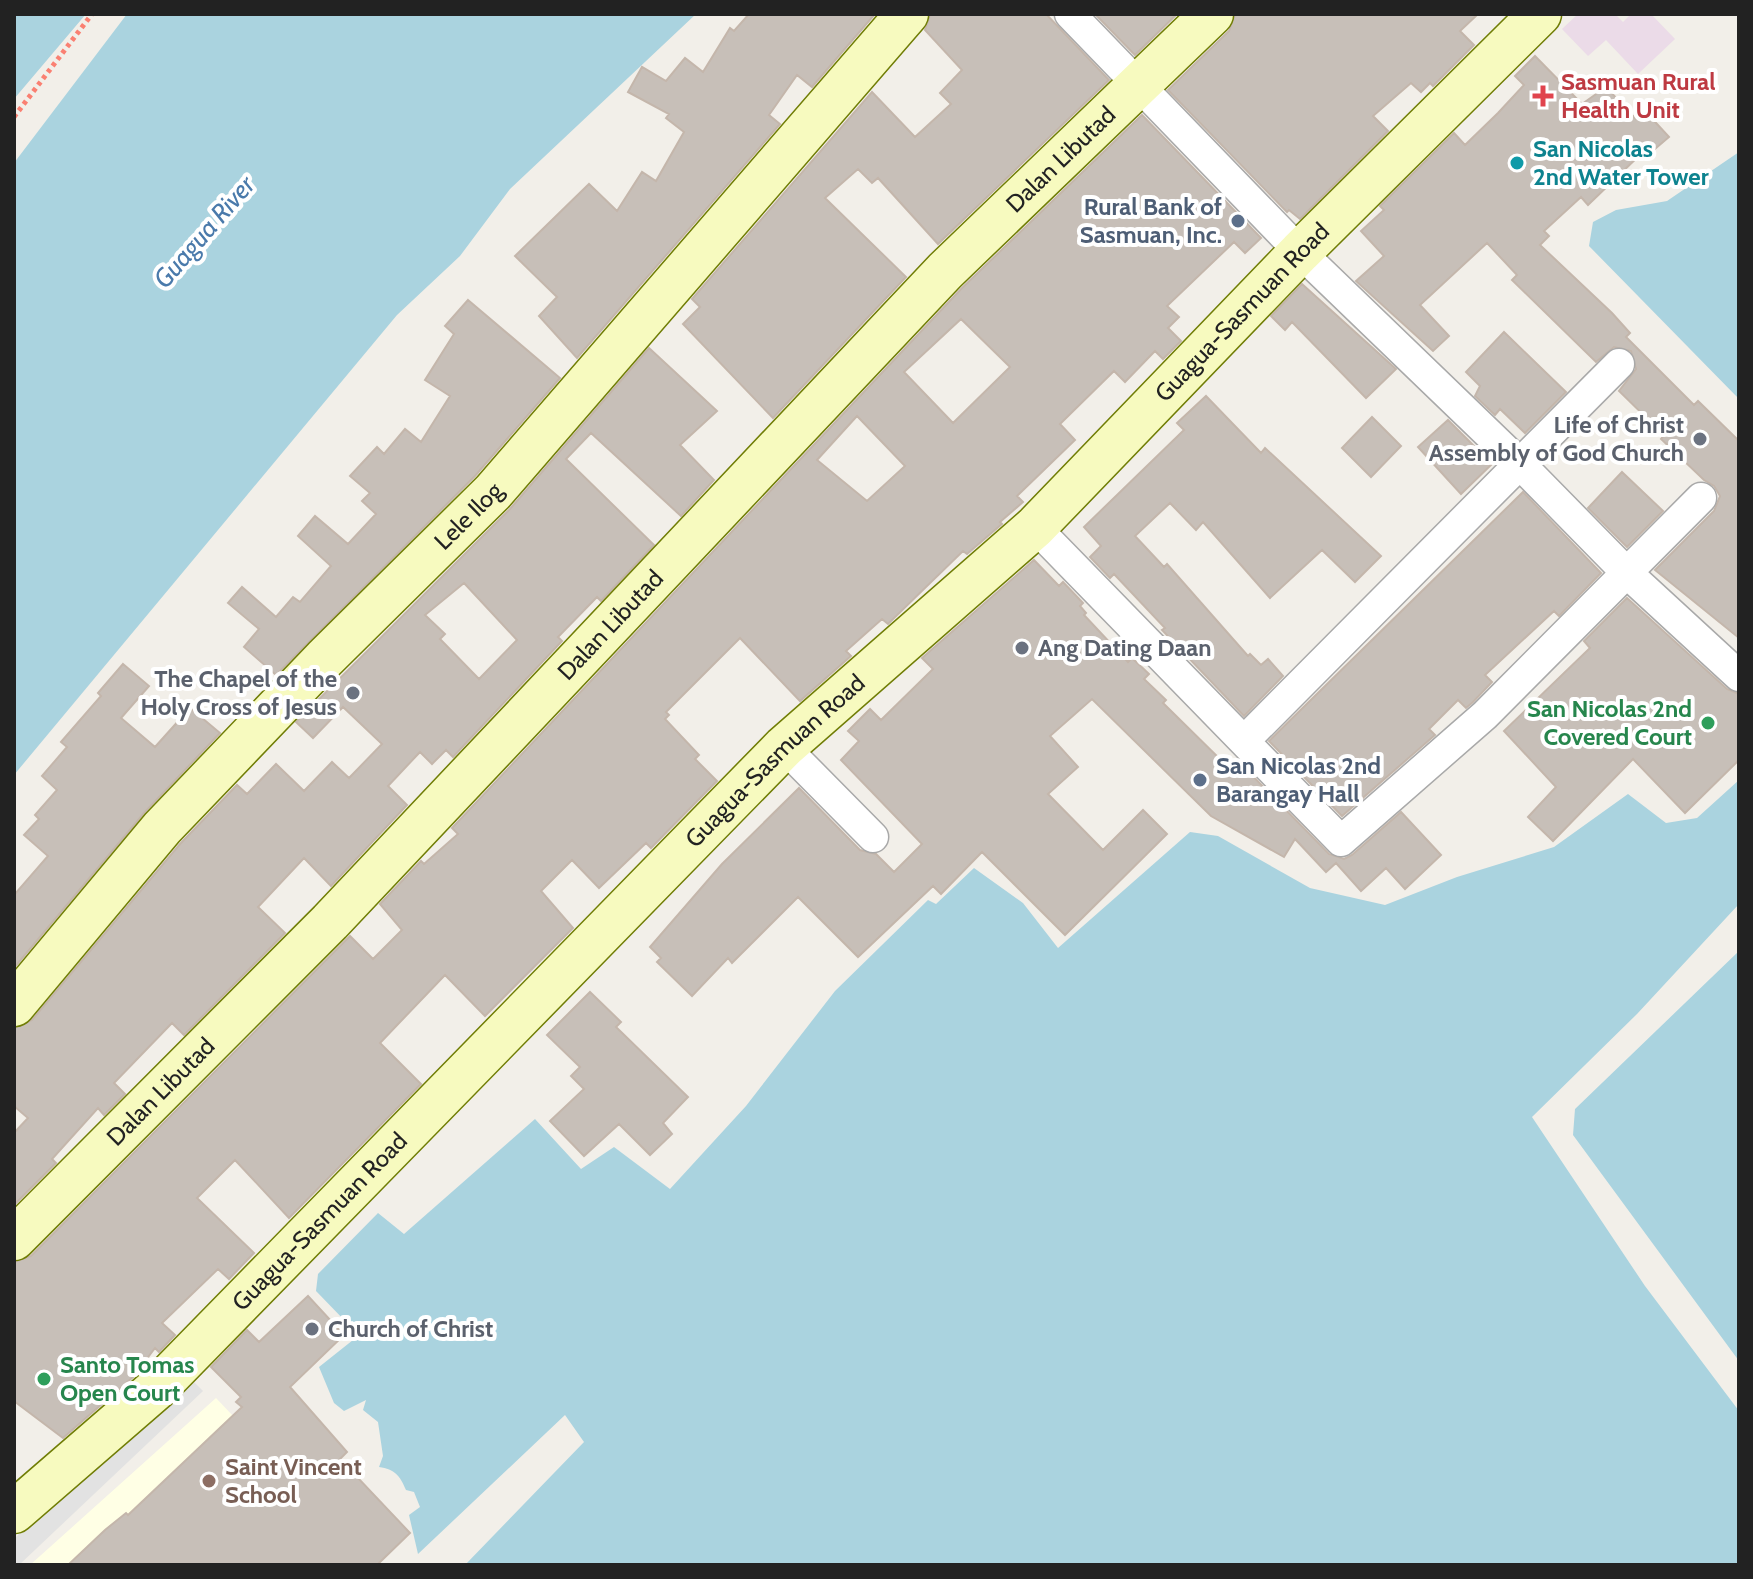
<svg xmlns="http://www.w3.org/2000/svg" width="1753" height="1579" viewBox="0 0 1753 1579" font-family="Cabin,sans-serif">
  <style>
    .industrial { fill: #ebdbe8 }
    .education { fill: #ffffe5 }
    .parking { fill: #e2e2e2 }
    .water { fill: #aad3df }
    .building { fill: #c7bfb8; stroke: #c4b6ab; stroke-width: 2; fill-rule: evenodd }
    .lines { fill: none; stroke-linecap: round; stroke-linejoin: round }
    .street-casing { stroke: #a9a9a9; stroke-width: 33 }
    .secondary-casing { stroke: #707d05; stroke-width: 45 }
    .path { stroke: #fa8072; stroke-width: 5; stroke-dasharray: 4 4; stroke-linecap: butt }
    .street { stroke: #fff; stroke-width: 30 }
    .secondary { stroke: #f7fabf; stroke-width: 42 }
    .health-dot { fill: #e0444e; stroke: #fff; stroke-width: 3 }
    .culture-dot { fill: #0f9aa8; stroke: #fff; stroke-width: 3 }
    .service-dot { fill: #5c6f8a; stroke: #fff; stroke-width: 3 }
    .worship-dot { fill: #6b7280; stroke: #fff; stroke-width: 3 }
    .leisure-dot { fill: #2e9e5b; stroke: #fff; stroke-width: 3 }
    .education-dot { fill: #8d6e63; stroke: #fff; stroke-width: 3 }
    .labels { text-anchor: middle; stroke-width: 8; stroke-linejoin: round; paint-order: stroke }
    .health-label { font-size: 24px; font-weight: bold; fill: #be3a42; stroke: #fff; text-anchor: start }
    .culture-label { font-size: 24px; font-weight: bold; fill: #0d838f; stroke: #fff; text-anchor: start }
    .street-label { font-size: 24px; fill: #222; stroke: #fff }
    .service-label { font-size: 24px; font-weight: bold; fill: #4e5e75; stroke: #fff; text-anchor: end }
    .worship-label { font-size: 24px; font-weight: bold; fill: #5b616d; stroke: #fff; text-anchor: end }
    .leisure-label { font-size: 24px; font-weight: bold; fill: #27864d; stroke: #fff; text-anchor: end }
    .education-label { font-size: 24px; font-weight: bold; fill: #785e54; stroke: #fff; text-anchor: start }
    .water-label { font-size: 26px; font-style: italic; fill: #4a7aab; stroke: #fff }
  </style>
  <rect width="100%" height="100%" fill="#f2efe9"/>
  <path class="industrial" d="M1578 14H1615L1623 22 1631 14H1651L1675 39 1638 74 1606 40 1588 56 1562 29Z"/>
  <path class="education" d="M216 1398 374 1565H30Z"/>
  <path class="parking" d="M187 1375 203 1391 19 1565H14V1539Z"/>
  <path class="water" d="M14 14H86L14 99Z
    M127 14H696L510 189 460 256 397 315 14 775V163Z
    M1739 152V399L1589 246 1593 222 1616 210 1667 201Z
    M1739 780V904L1637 1014 1532 1117 1645 1286 1739 1411V1565H465L584 1442 565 1415 418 1554 409 1515 420 1507 414 1492 406 1490C400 1476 395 1469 379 1467L383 1456 378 1422 363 1410 366 1400 344 1411 334 1403 319 1367 353 1340 347 1323 316 1291 318 1274 378 1213 404 1234 535 1119 581 1169 614 1147 670 1189 746 1106 835 991 928 900 936 904 974 868 1023 903 1058 948 1190 832 1218 836 1310 888 1385 905 1457 877 1554 847 1628 794 1666 823 1697 818Z
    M1739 951V1361L1573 1135 1575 1109Z"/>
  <path class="building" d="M749 14H875L812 87 797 75 769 115 780 124 577 358 539 316 557 297 515 256 589 184 617 211 642 172 656 181 684 132 666 118 669 114 628 92 642 67 666 81 685 58 703 72 730 28 734 31Z
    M930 14H1046L1109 80 938 244 878 178 872 183 858 169 825 198 906 277 773 418 683 324 700 307 692 299 872 92 915 137 951 104 940 93 962 70 925 30Z
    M1095 14H1177L1135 55Z
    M1235 14H1478L1460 31 1474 45 1433 86 1430 83 1421 92 1411 83 1373 116 1388 131 1300 219 1289 210 1287 212 1168 90 1229 31Z
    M1535 56 1582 104 1606 87 1636 119 1645 111 1669 137 1648 155 1644 151 1588 205 1581 197 1544 231 1549 236 1540 245 1612 313 1630 333 1626 337 1694 405 1698 401 1739 441V638L1655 570 1714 511 1720 496 1714 486 1704 480 1661 439 1664 435 1619 391 1636 369 1631 351 1614 347 1596 362 1512 280 1517 275 1487 243 1420 305 1449 336 1433 351 1356 281 1384 256 1361 231 1384 210 1380 206 1454 133 1465 145 1498 113 1524 85 1515 76Z
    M1142 115 1261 238 1245 253 1234 242 1167 306 1179 317 1168 328 1181 341 1163 359 1155 351 1125 382 1114 371 1060 424 1075 440 1017 496 1023 502 1000 522 1002 524 967 554 963 551 888 624 882 619 846 651 851 656 800 701 740 638 666 712 669 715 665 719 699 755 695 759 717 781 651 848 646 843 599 888 572 860 541 891 573 928 485 1016 445 975 380 1043 421 1084 289 1218 235 1160 197 1198 254 1253 229 1279 218 1269 162 1323 175 1335 159 1352 155 1348 133 1377 63 1438 14 1401V1262L31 1256 350 936 373 959 402 930 380 904 421 861 424 864 458 834 452 828 962 288ZM961 319 1010 367 953 423 904 372ZM857 416 905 466 867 501 817 460Z
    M1302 284 1396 369 1366 398 1292 322 1285 330 1271 316Z
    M468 300 560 378 475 476 276 675 244 647 259 629 228 603 242 587 276 617 293 597 300 602 331 566 298 536 315 516 348 544 376 514 362 501 370 493 350 476 377 447 384 454 405 429 421 442 450 396 425 380 454 334 445 326Z
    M1504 332 1566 392 1525 433 1500 409 1495 415 1475 396 1480 386 1466 372Z
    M649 348 717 411 680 445 714 480 681 516 591 433 566 459 654 545 601 601 597 597 558 637 562 641 453 757 446 750 432 764 420 752 388 786 407 805 331 886 304 858 258 907 285 933 184 1035 172 1023 114 1083 125 1094 104 1115 98 1108 52 1159 56 1163 14 1205V1133L28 1118 14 1106V1028L32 1020 180 844 237 785 247 794 276 764 304 791 332 762 349 778 382 744 343 707 313 738 296 722 510 509ZM464 583 517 640 479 679 440 639 445 634 425 615Z
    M1206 396 1261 453 1265 448 1381 556 1355 582 1322 550 1270 598 1203 522 1196 530 1170 503 1135 536 1164 567 1167 564 1248 656 1250 654 1261 665 1268 659 1283 676 1244 716 1162 630 1165 628 1114 574 1110 578 1090 557 1101 546 1084 527 1184 430 1177 423Z
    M1372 417 1401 446 1371 477 1342 448Z
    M1448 420 1492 464 1461 494 1418 447Z
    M1622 472 1663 511 1627 547 1588 508Z
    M1523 492 1601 573 1559 616 1554 611 1485 675 1492 682 1473 702 1466 708 1458 700 1429 729 1435 735 1342 816 1269 741Z
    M1034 560 1059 586 1063 582 1083 603 1080 606 1086 613 1084 615 1128 662 1132 658 1149 674 1144 679 1166 700 1163 703 1228 767 1238 761 1329 854 1344 859 1352 855 1401 812 1441 855 1405 889 1386 868 1361 891 1336 863 1326 872 1295 839 1284 857 1211 816 1092 699 1050 736 1078 767 1048 794 1103 850 1143 810 1167 834 1065 935 982 852 941 894 933 886 858 957 798 897 732 963 728 958 692 996 657 962 661 958 650 947 722 864 799 788 860 850 876 854 894 872 922 844 841 760 859 741 848 731 870 709 881 720 933 669 922 658Z
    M1627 598 1727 689 1739 694V760L1685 813 1633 759 1553 841 1528 817 1556 787 1504 731 1590 648 1584 641Z
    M123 664 149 686 121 718 155 747 190 708 220 733 144 813 14 968V895L48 856 24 835 39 819 35 815 57 790 42 776 67 747 61 742 101 696 98 693Z
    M590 992 621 1022 616 1027 688 1097 663 1123 672 1134 650 1155 619 1124 584 1156 550 1121 584 1089 571 1076 580 1067 547 1035Z
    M308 1296 344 1335 290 1387 347 1452 340 1459 410 1533 377 1565H68L105 1530 126 1513 128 1515 242 1407 236 1402 241 1397 211 1367 247 1330 259 1342Z"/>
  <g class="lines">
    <g class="street-casing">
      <path id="street" d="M1070 14 1300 252 1520 464 1626 572 1739 676
        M1035 527 1341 841 1485 715 1701 498
        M1244 741 1619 364
        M784 747 873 837"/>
    </g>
    <g class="secondary-casing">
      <g id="secondary">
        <path id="s1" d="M14 1005 162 828 324 659 493 492 907 14"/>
        <path id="s2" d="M14 1239 330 922 945 271 1212 14"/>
        <path id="s3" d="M14 1512 156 1389 784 747 1035 527 1300 252 1540 14"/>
      </g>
    </g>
    <path class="path" d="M14 117 92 14"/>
    <use href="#street" class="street"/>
    <use href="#secondary" class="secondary"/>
  </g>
  <path class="health-dot" d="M1539 84h8v8h8v8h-8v8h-8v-8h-8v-8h8z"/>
  <circle class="culture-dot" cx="1517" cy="163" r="8"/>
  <g class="service-dot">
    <circle cx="1238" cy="221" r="8"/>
    <circle cx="1200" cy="780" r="8"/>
  </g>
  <g class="worship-dot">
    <circle cx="1700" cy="439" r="8"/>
    <circle cx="1022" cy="648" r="8"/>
    <circle cx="353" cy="693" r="8"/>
    <circle cx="312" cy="1329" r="8"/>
  </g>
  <g class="leisure-dot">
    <circle cx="1708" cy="723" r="8"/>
    <circle cx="44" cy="1379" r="8"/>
  </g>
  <circle class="education-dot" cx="209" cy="1481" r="8"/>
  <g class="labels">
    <g class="health-label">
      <text x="1561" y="90">Sasmuan Rural<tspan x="1561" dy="28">Health Unit</tspan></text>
    </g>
    <g class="culture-label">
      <text x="1533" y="157">San Nicolas<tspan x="1533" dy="28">2nd Water Tower</tspan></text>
    </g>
    <g class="street-label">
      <text dy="8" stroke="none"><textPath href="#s2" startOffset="1504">Dalan Libutad</textPath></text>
      <text dy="8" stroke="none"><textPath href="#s3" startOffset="1718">Guagua-Sasmuan Road</textPath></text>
      <text dy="8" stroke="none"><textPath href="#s1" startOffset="668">Lele Ilog</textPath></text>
      <text dy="8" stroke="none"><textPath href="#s2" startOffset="856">Dalan Libutad</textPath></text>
      <text dy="8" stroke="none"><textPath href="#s3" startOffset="1070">Guagua-Sasmuan Road</textPath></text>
      <text dy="8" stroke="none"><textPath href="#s2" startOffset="208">Dalan Libutad</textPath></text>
      <text dy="8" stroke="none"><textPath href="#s3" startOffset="422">Guagua-Sasmuan Road</textPath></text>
    </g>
    <g class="service-label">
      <text x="1222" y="215">Rural Bank of<tspan x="1222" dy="28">Sasmuan, Inc.</tspan></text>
      <text x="1216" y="774" text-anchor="start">San Nicolas 2nd<tspan x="1216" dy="28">Barangay Hall</tspan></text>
    </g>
    <g class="worship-label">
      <text x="1684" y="433">Life of Christ<tspan x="1684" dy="28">Assembly of God Church</tspan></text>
      <text x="1038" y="656" text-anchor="start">Ang Dating Daan</text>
      <text x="337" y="687">The Chapel of the<tspan x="337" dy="28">Holy Cross of Jesus</tspan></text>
      <text x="328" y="1337" text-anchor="start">Church of Christ</text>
    </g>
    <g class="leisure-label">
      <text x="1692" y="717">San Nicolas 2nd<tspan x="1692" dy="28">Covered Court</tspan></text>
      <text x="60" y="1373" text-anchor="start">Santo Tomas<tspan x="60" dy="28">Open Court</tspan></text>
    </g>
    <g class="education-label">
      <text x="225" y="1475">Saint Vincent<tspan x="225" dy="28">School</tspan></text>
    </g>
    <g class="water-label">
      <text transform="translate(204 232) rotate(-49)" y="9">Guagua River</text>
    </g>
  </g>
  <rect width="1753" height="1579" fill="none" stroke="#222222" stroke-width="32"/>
</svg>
